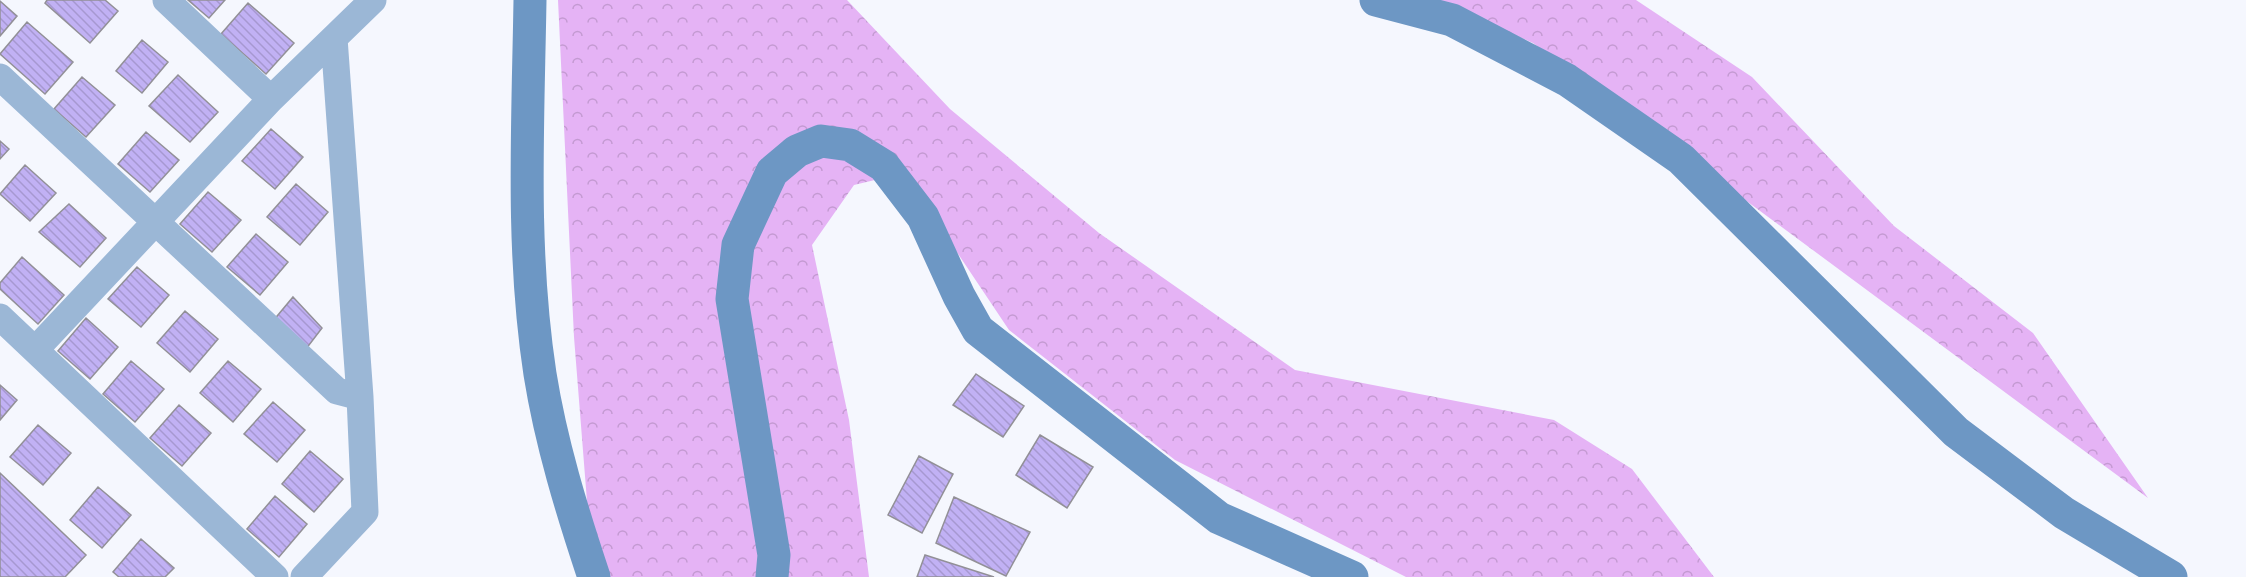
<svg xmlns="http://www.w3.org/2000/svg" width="2246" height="577" viewBox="0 0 2246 577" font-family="'Asap Condensed',sans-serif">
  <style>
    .forest { fill: url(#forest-crowns) }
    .building { fill: url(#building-back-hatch); stroke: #929097; stroke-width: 1.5 }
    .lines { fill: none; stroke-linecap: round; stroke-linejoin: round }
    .street { stroke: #9bb7d6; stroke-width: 27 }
    .secondary { stroke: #6d97c4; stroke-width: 33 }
  </style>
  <defs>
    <pattern id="forest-crowns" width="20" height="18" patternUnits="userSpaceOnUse" patternTransform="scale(1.5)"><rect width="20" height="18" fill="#e5b3f5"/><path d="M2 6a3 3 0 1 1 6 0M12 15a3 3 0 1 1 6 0" fill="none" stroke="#c49ad2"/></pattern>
    <pattern id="building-back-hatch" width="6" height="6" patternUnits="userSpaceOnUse" patternTransform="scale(1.5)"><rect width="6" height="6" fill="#c1b1f4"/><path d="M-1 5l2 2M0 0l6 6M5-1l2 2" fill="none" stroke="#a698d1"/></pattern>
  </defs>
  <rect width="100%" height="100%" fill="#f5f7fe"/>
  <path class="forest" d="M558 0H847L950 109 1099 233 1295 370 1554 420 1632 469 1714 577H1406L1175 460 1009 330 904 173 854 185 812 245 849 420 869 577H593L574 337Z
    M1435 0H1636L1752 77 1894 226 2033 333 2148 498 1533 43Z"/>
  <path class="building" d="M47 0H105L118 11 90 43 45 3Z
    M188 0H225L209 18Z
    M0 1 17 16 0 36Z
    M248 3 294 43 266 74 221 34Z
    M27 22 73 62 45 94 0 54Z
    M142 40 168 62 142 93 116 71Z
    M178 75 218 112 190 142 149 106Z
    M82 77 115 105 86 137 54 109Z
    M271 129 303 157 275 189 242 161Z
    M146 132 179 160 150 192 118 164Z
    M0 141 9 149 0 159Z
    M25 165 56 193 30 221 0 194Z
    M296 184 328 212 300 245 267 217Z
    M208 192 241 220 212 252 180 224Z
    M69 204 106 238 80 267 39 232Z
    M256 234 288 262 260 295 227 267Z
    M22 257 64 295 38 324 0 289V283Z
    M137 267 169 295 141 327 108 299Z
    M293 297 322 328 306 349 273 321Z
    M185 311 218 339 190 372 157 343Z
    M86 318 118 347 90 379 58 351Z
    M131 361 164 389 135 422 103 394Z
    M228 361 261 389 233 422 200 393Z
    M976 374 1024 406 1003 437 953 405Z
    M0 385 17 400 0 420Z
    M273 402 305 430 277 462 244 434Z
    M179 405 211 433 182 466 150 438Z
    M38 425 71 453 43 485 10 457Z
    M1040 435 1093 467 1067 508 1016 475Z
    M310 451 343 479 314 512 282 484Z
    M919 456 953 474 922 533 888 515Z
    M0 473 86 555 65 577H0Z
    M98 487 131 515 102 548 70 520Z
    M275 496 307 524 279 557 247 529Z
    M954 497 1030 532 1006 576 936 543Z
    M141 539 174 568 165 577H119L113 572Z
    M925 555 994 577H917Z"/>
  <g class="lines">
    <path class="street" d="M166 0 271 99
      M0 77 337 391 360 397
      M0 317 275 577
      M35 350 271 99 373 0
      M304 577 365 512 360 397 334 38"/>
    <path class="secondary" d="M530 0C528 125 521 250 540 374 551 443 572 511 594 577
      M1376 0 1452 20 1567 80 1681 159 1956 432 2064 513 2171 577
      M772 577 774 555 732 299 738 245 772 172 797 151 821 141 850 145 884 166 923 217 959 296 978 330 1219 518 1352 577"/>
  </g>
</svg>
